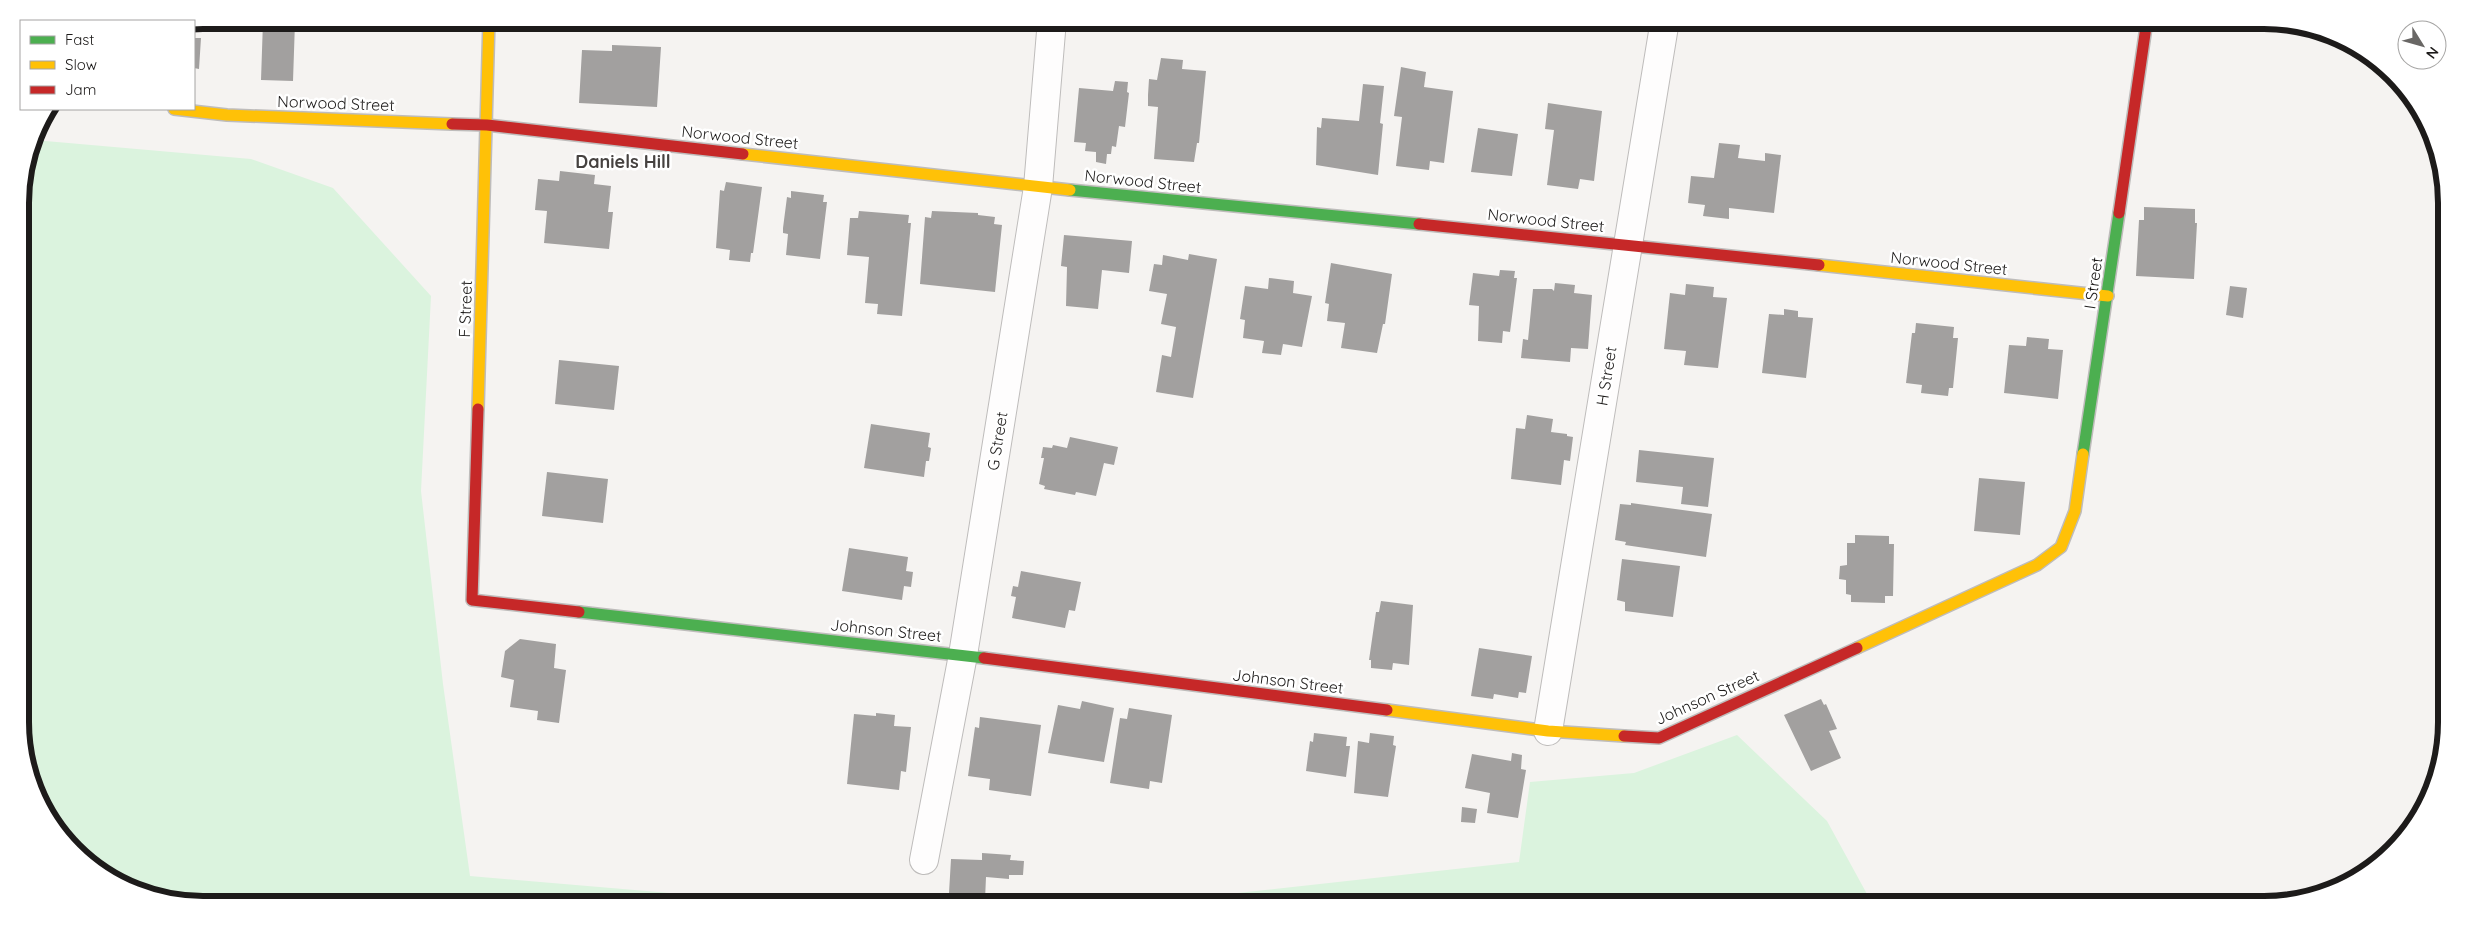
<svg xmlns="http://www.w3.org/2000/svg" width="2467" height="925" viewBox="0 0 2467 925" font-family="Quicksand,sans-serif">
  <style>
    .green { fill: #dbf3de }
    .building { fill: #a2a09f }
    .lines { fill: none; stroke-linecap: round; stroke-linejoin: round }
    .street-casing { stroke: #bebcbb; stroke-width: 30 }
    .fast-casing { stroke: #bebcbb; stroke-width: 14 }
    .slow-casing { stroke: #bebcbb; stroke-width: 14 }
    .jam-casing { stroke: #bebcbb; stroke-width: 14 }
    .street { stroke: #fefdfd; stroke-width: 28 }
    .fast { stroke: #4caf50; stroke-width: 11 }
    .slow { stroke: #ffc107; stroke-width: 11 }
    .jam { stroke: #c62828; stroke-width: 11 }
    .labels { text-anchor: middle; stroke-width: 5; stroke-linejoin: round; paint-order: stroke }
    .street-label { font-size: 16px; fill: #1d1b1a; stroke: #fff }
    .neighbourhood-label { font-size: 18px; font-weight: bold; fill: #464240; stroke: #fff }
    .rim { fill: none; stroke: #1d1b1a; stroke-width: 6 }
  </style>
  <rect width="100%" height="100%" fill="#f5f3f1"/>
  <path class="green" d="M34 140 251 159 333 188 431 296 421 491 443 684 470 876 812 905H202L143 895 65 843 23 758 20 190Z
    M1737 735 1827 821 1873 905H1128L1519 862 1530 782 1634 773Z"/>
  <path class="building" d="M263 21 295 22 293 81 261 80Z
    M194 38H201L199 69 194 68Z
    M612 45 661 47 657 107 579 103 582 50 612 51Z
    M1161 58 1183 60 1182 69 1206 71 1199 143H1197L1194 162 1154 159 1158 107 1148 106V95L1149 79 1157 80Z
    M1401 67 1426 72 1424 87 1453 91 1444 163 1430 161 1429 170 1396 166 1402 117 1394 116Z
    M1115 81 1128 82 1127 92 1129 93 1125 127 1119 126 1116 147 1112 146 1111 154H1107L1106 164 1096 162V152L1085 151 1086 143 1074 142 1079 88 1113 91Z
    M1363 84 1384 86 1380 123 1383 124 1378 175 1316 165 1317 127 1321 128 1322 118 1359 121Z
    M1548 103 1602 111 1594 181 1580 179 1578 189 1547 185 1554 130 1545 129Z
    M1478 128 1518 134 1512 176 1471 172Z
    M1719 143 1740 145 1738 158 1765 161V153L1781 155 1774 213 1729 208V219L1703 216 1705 205 1688 203 1691 176 1714 178Z
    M560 171 595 175 594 184 611 186 608 212H613L609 249 544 243 547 211 535 210 538 179 559 181Z
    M726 182 762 187 753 253H751L750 262 729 260 730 250 716 248 720 190 724 191Z
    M791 191 824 195 823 202H827L820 259 786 255 788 234 783 233V228L787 197 791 198Z
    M2144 207 2195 209V223H2197L2194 279 2136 276 2139 220H2144Z
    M859 211 909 215 908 223H911L902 316 877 314 878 304 865 303 869 257 847 255 850 218H858Z
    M932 211 978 213V215L995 217 994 224 1002 225 995 292 920 284 925 217 931 218Z
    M1064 235 1132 241 1129 273 1102 270 1098 309 1066 306 1067 267 1061 266Z
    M1189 254 1217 259 1193 398 1156 392 1162 355 1171 357 1176 327 1161 324 1167 294 1149 291 1154 264 1162 265 1163 255 1188 260Z
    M1331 263 1392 274 1385 324H1383L1377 353 1341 348 1345 323 1327 321 1329 304 1325 303Z
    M1500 270 1515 271 1514 278H1517L1510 332 1503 331 1502 343 1478 341 1479 306 1469 305 1473 273 1499 276Z
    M1269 278 1294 281 1293 293 1312 296 1302 347 1283 344 1281 355 1262 353 1264 341 1243 338 1245 320 1240 319 1245 286 1268 289Z
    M1555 283 1575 285 1574 293 1592 295 1588 349 1571 348 1570 362 1521 358 1523 339 1528 340 1533 289H1552L1554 291Z
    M1686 284 1714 287 1713 297 1727 298 1718 368 1684 365 1686 351 1664 349 1670 293 1685 295Z
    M2230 286 2247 288 2243 318 2226 315Z
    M1784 309 1798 311V317L1813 318 1806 378 1762 373 1769 314 1784 315Z
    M1916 323 1954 327 1953 338H1958L1953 388H1949L1948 396 1921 393 1922 385 1906 383 1912 333H1915Z
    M2027 337 2049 339 2048 349 2063 350 2058 399 2004 393 2009 345 2026 346Z
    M559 360 619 366 614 410 555 404Z
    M1527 415 1553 419 1551 432 1567 434V436L1573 437 1570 461 1564 460 1561 485 1511 479 1516 428 1525 429Z
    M871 424 930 433 928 447 931 448 929 461H926L924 477 864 468Z
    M1070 437 1118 447 1114 465 1104 463 1096 496 1076 492 1075 495 1044 489 1045 486 1039 484 1044 458H1041L1043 447 1052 448 1053 445 1067 448Z
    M1639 450 1714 458 1708 507 1681 504 1683 487 1636 482Z
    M547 472 608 479 603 523 542 516Z
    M1979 478 2025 482 2020 535 1974 531Z
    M1631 503 1712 514 1706 557 1625 545 1626 542 1615 540 1620 504 1631 505Z
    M1855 535 1889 536V544H1894L1893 596H1885V603L1851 602V595L1846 594V580L1839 579 1840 566 1847 565V543H1855Z
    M849 548 908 557 906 571 913 572 911 587 904 586 902 600 842 591Z
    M1622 559 1680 566 1673 617 1625 611V602L1617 600Z
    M1021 571 1081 582 1075 611 1069 610 1065 628 1012 618 1016 597 1011 596 1013 586 1018 587Z
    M1381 601 1413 605 1409 665 1393 663 1392 670 1371 668V660H1369L1376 612H1379Z
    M520 639 556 644 554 668 566 670 559 723 537 720 538 711 510 707 514 680 501 677 505 651Z
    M1479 648 1532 656 1526 693 1519 692 1518 698 1494 694 1493 699 1471 696Z
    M1821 699 1824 705 1826 704 1837 729 1829 731 1841 758 1811 771 1784 715Z
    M1082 701 1114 708 1104 762 1048 753 1058 705 1080 709Z
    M1129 708 1172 715 1162 783 1150 781 1149 789 1110 783 1120 718 1127 719Z
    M876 713 895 715 894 726 911 727 906 772 901 771 899 790 847 784 854 714 876 716Z
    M980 717 1041 725 1031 796 989 790 990 779 968 776 975 727 979 728Z
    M1314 733 1347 737 1346 746H1350L1346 777 1306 771 1310 741 1313 742Z
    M1370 733 1394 736 1393 745 1396 746 1388 797 1354 793 1358 741 1369 743Z
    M1512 753 1522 755 1521 769 1526 770 1518 818 1487 813 1490 793 1465 788 1472 754 1511 761Z
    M1462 807 1477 809 1475 823 1461 822Z
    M982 853 1011 855 1010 860 1024 861 1023 875H1009V879L986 877 985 900 957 899 958 894 949 893 951 859 982 860Z"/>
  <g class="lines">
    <g class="street-casing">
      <path id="street" d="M1548 731 1665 20
        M924 860 963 655 1038 187 1052 20"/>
    </g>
    <g class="fast-casing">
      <path id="fast" d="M1070 190 1419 224
        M2083 454 2119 213
        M579 612 984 658"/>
    </g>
    <g class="slow-casing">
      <path id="slow" d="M174 109 227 115 452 124
        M743 154 1070 190
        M1819 265 2108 296
        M478 409 489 20
        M1857 648 2037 565 2061 547 2075 511 2083 454
        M1387 710 1548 731 1624 736"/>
    </g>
    <g class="jam-casing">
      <path id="jam" d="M452 124 487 125 743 154
        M2119 213 2147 20
        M1419 224 1819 265
        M478 409 472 600 579 612
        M984 658 1387 710
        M1624 736 1659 738 1857 648"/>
    </g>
    <use href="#street" class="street"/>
    <use href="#fast" class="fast"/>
    <use href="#slow" class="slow"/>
    <use href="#jam" class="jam"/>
  </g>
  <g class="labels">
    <g class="street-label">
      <text transform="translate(336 103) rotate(2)" y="6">Norwood Street</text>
      <text transform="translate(740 137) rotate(6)" y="6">Norwood Street</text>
      <text transform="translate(1143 181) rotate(6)" y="6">Norwood Street</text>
      <text transform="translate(1546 220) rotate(6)" y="6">Norwood Street</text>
      <text transform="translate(1949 263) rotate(6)" y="6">Norwood Street</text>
      <text transform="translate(2093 283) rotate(-82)" y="6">I Street</text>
      <text transform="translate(465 309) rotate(-88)" y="6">F Street</text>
      <text transform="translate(1606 376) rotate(-81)" y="6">H Street</text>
      <text transform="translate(997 441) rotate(-81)" y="6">G Street</text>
      <text transform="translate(886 630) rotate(6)" y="6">Johnson Street</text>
      <text transform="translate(1288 681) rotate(7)" y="6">Johnson Street</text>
      <text transform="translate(1707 697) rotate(-24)" y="6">Johnson Street</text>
    </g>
    <g class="neighbourhood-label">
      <text x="623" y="168">Daniels Hill</text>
    </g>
  </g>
  <path d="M0 0H2467V925H0ZM203 29H2264A174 174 0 0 1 2438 203V722A174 174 0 0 1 2264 896H203A174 174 0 0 1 29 722V203A174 174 0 0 1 203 29Z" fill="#fff" fill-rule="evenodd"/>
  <path class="rim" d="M203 29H2264A174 174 0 0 1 2438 203V722A174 174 0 0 1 2264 896H203A174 174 0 0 1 29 722V203A174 174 0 0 1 203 29Z"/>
  <rect x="20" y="20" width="175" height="90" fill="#ffffff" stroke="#a5a4a3"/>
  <rect x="30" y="36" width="25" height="8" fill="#4caf50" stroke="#a5a4a3"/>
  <text x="65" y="45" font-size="15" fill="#1d1b1a">Fast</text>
  <rect x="30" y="61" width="25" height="8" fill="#ffc107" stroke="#a5a4a3"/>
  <text x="65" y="70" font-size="15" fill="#1d1b1a">Slow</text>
  <rect x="30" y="86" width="25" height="8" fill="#c62828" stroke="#a5a4a3"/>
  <text x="65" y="95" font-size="15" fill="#1d1b1a">Jam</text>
  <g transform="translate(2422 45) rotate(127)"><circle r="24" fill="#ffffff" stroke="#a5a4a3"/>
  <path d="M0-4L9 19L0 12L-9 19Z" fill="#696765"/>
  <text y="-8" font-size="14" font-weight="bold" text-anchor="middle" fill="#1d1b1a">N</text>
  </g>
</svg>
